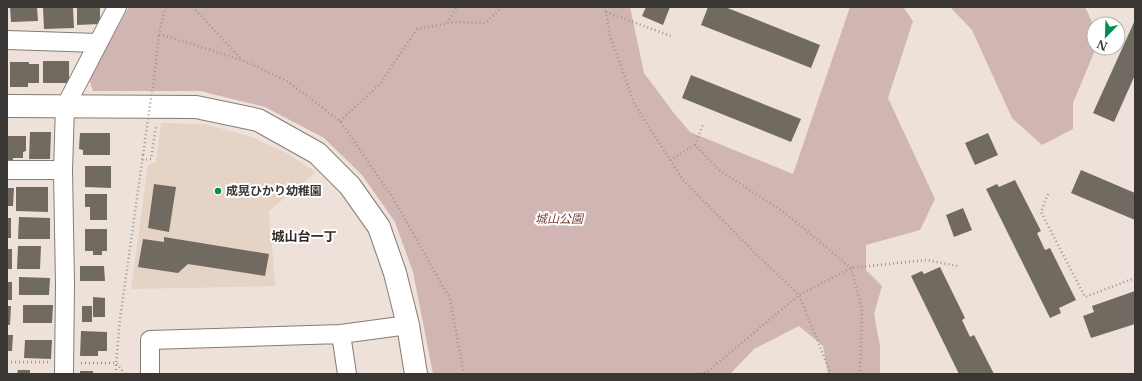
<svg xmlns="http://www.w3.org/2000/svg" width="1142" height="381" viewBox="0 0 1142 381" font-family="'Libre Baskerville','Noto Sans JP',serif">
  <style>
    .built { fill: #e5d3c6 }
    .green { fill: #d1b5b3 }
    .building { fill: #716a61 }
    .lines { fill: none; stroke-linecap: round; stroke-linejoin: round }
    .street-casing { stroke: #867c74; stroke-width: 20 }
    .secondary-casing { stroke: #867c74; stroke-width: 24 }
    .path { stroke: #9f9691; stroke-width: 2.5; stroke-dasharray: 1 3; stroke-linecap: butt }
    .street { stroke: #fff; stroke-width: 18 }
    .secondary { stroke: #fff; stroke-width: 22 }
    .path-bridge { stroke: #9f9691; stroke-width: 2.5; stroke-dasharray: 1 3; stroke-linecap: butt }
    .poi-dot { fill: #078f4d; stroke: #fff; stroke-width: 1.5 }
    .labels { text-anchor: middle; stroke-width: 4; stroke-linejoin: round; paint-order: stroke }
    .poi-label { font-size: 12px; font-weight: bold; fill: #3a3633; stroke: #fff; text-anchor: start }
    .park-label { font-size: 12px; font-style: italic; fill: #773c3a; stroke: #fff }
    .neighbourhood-label { font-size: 13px; font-weight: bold; fill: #302822; stroke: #fff }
  </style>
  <rect width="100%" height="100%" fill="#ede1d9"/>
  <path class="built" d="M161 123 204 124 252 137 286 153 316 172 269 211 275 286 131 289 148 165 156 162Z"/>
  <path class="green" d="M129 7H630L644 73 673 112 690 132 793 174 850 7H903L913 21 888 98 935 199 920 230 866 245V270L882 286 874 314 880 346V374H828L823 346 799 326 754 349 730 374H433L413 272 395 222 362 175 324 138 265 107 200 91H93L89 79Z
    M950 7H1085L1094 26V48H1096L1073 103V129L1042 145 1012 118 972 30Z"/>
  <path class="building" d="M10 7H37L38 21 11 22Z
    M646 7H670L663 25 642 16Z
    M708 7H725L820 45 811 68 701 25Z
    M43 8H73L74 28 44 29Z
    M77 8H100V24L77 25Z
    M1135 20V75L1114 122 1093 113Z
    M43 61H69V83H43Z
    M10 62H29V64H39V83H28V87H10Z
    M691 75 801 119 791 142 682 98Z
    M30 132H51L50 159H29Z
    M80 133H110V155H83V150L79 149Z
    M988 133 998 155 975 165 965 143Z
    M7 136H26V151L23 152V158H13V161H7Z
    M85 166H111V188L85 187Z
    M1081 170 1135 193V220L1071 193Z
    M1015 180 1041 231 1037 233 1045 250 1050 248 1076 300 1059 308 1061 313 1050 318 986 189 997 184 999 187Z
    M154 184 176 187 169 232 148 228Z
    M16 187H48V212L16 211Z
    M7 188H14L13 206H7Z
    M85 194H107V220H90V207H85Z
    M963 208 972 230 954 237 946 215Z
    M19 217 50 218V239H18Z
    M7 218H11V238H7Z
    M85 229H107V251H102V255H93V251H85Z
    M164 237 269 254 265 276 188 264 178 273 138 267 143 239 164 242Z
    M18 246H41L40 269H17Z
    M7 249H12V269H7Z
    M80 266H104L105 281H80Z
    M940 267 965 318 962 320 970 337 974 335 994 374H959L911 276 922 271 924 274Z
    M19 277 50 278 49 295H19Z
    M7 282H12V300H7Z
    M1135 291V324L1091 338 1083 316 1094 312 1092 306Z
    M93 297 105 298V317H93Z
    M23 305H53L52 323H23Z
    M7 306H11L10 325H7Z
    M82 306H92V322H82Z
    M81 331 107 332V351H98V356H80Z
    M7 335H13L12 351H7Z
    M25 340H52L51 359 24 358Z
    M18 370H30V374H17Z
    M80 371H93V374H80Z"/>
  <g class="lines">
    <g class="street-casing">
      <path id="street" d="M7 40 98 43
        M7 170H63
        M341 334 347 374
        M64 374 65 284 63 170 65 107 117 7
        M150 374V340L341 334 408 325"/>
    </g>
    <g class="secondary-casing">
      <path id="secondary" d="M7 106 196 107 258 120 317 153 350 186 379 227 395 273 408 325 416 374"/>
    </g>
    <path class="path" d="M165 7 159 34 242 60 287 81 340 121 393 198 450 299 464 374
      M193 7 241 59
      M605 7 610 36 635 105 683 180 758 256 799 295 831 374
      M606 12 671 36
      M447 23 457 7
      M153 88 159 34
      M340 121 380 84 417 29 455 22 485 23 502 7
      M695 145 703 124
      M142 160 151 159 156 126
      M670 160 695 145 719 170 785 213 851 268 862 309 860 374
      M1048 194 1041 212 1085 297 1135 278
      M7 362H48
      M81 363H116L125 374
      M116 374V363L120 319 143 155
      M696 374 707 372 799 295 851 268 926 260 958 266"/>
    <use href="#street" class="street"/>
    <use href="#secondary" class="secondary"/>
    <path class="path-bridge" d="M143 155 152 91"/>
  </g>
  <circle class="poi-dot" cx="218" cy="191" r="4"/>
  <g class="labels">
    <g class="poi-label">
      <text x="226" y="195">成晃ひかり幼稚園</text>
    </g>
    <g class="park-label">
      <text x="559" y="223">城山公園</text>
    </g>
    <g class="neighbourhood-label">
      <text x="304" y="241">城山台一丁</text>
    </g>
  </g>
  <rect width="1142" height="381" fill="none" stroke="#3a3633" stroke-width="16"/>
  <g transform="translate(1106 36) rotate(203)"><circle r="19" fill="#ffffff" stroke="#b0afad"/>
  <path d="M0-3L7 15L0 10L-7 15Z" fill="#078f4d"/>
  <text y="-6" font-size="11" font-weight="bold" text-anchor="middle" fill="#3a3633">N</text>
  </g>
</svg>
